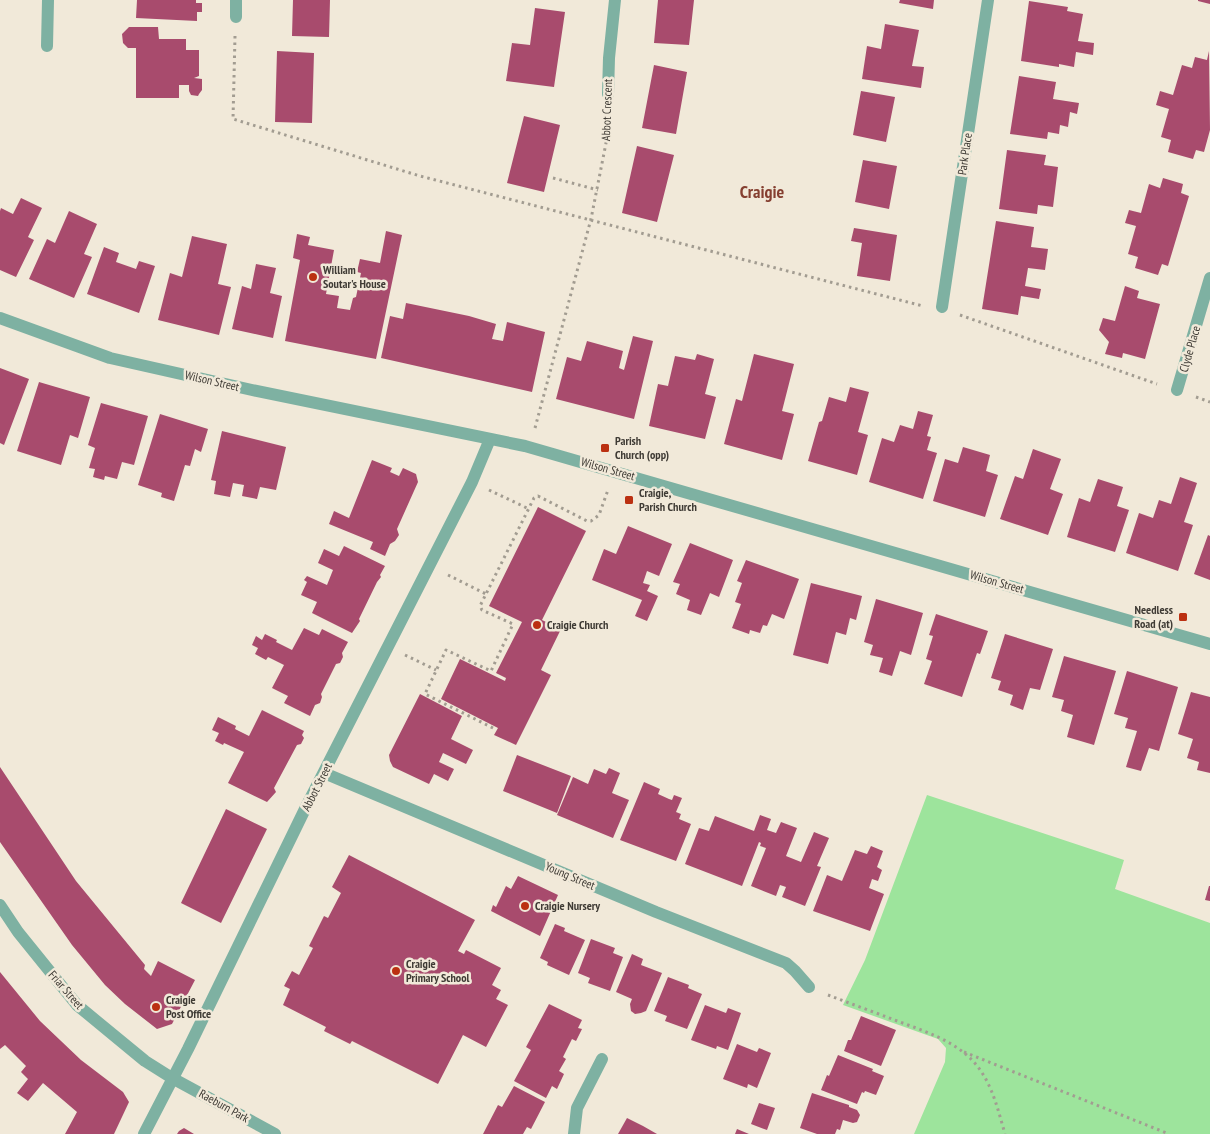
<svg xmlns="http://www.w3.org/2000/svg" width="1210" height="1134" viewBox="0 0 1210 1134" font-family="'PT Sans Narrow',sans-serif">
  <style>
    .green { fill: #9de49c }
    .building { fill: #a84b6d }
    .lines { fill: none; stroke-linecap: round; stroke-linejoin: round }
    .path { stroke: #a29c91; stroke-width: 3; stroke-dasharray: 2.5 4; stroke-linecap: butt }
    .minor { stroke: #7eb1a2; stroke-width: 12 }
    .poi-dot { fill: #bb3011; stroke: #f1e9d9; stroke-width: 2 }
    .labels { text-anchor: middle; stroke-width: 5; stroke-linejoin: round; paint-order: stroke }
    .street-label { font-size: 12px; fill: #3f3b35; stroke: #f1e9d9 }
    .poi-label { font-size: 12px; font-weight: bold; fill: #3f3b35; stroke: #f1e9d9; text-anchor: start }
    .district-label { font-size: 18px; font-weight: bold; fill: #853f30; stroke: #f1e9d9 }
  </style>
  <rect width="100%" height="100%" fill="#f1e9d9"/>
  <path class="green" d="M927 795 1124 860 1115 889 1210 923V1134H914L945 1062 946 1048 938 1039 843 1005 865 960Z"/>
  <path class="building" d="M137 0H196V3H202V12H197V21L136 18Z
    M293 0H330L329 37 292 36Z
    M658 0H694L689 45 654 43Z
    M900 0H934L933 9 899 3Z
    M1198 0H1210V4L1198 1Z
    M1029 1 1068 7 1067 11 1083 14 1078 41 1094 43 1093 55 1076 52 1074 67 1059 64V67L1021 61Z
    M535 8 565 12 554 87 506 81 512 43 530 45Z
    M885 24 919 30 912 66 924 67 921 88 862 79 867 46 881 49Z
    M129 27H158L159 39H186V50H199V76L194 78 202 79V90L199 94 198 96 191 95 189 91V85H179V98H136V48H128L123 43 122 34Z
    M277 51 314 53 312 123 275 122Z
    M1209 51 1210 130 1204 152 1196 150 1193 159 1168 152 1171 140 1161 137 1169 109 1156 105 1160 91 1173 95 1182 65 1192 68 1195 57 1207 60Z
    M654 65 687 72 676 134 642 128Z
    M1019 76 1056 82 1053 99 1079 103 1077 114 1070 112 1068 127 1060 125 1059 134 1048 132 1047 139 1010 134Z
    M861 91 895 97 886 142 853 135Z
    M524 116 560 125 544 192 507 183Z
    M637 146 674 155 657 222 622 213Z
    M1007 150 1046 155 1044 165 1058 167 1053 207 1038 205 1037 214 999 209Z
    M863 160 897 166 889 209 855 202Z
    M1163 178 1183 184 1181 193 1189 196 1168 266 1162 264 1158 275 1135 268 1138 257 1128 254 1136 226 1125 223 1129 210 1141 213 1149 184 1160 188Z
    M21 198 42 208 28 237 34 240 16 277 0 270V211L1 208 13 214Z
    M69 211 97 224 84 254 92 257 74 298 29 279 47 239 55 243Z
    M996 221 1034 227 1031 247 1048 249 1045 270 1028 268 1025 286 1041 289 1039 299 1021 296 1018 315 982 309Z
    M854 228 897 235 890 281 857 276 862 243 851 241Z
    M386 231 402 235 376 359 285 341 300 260 293 258 297 234 310 237 308 245 334 250 326 294 339 296 337 308 350 310 353 298 356 297 361 273 357 272 360 259 380 263Z
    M192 236 227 244 218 284 231 287 219 335 158 320 170 273 182 277Z
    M104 247 119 253 116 262 136 269 139 261 155 266 139 313 87 294Z
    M256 264 276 268 270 293 282 296 273 338 232 329 242 286 251 289Z
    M1125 286 1139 291 1137 298 1160 304 1145 359 1123 353 1122 358 1105 354 1109 342 1099 330 1103 318 1115 321Z
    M406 303 469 316 496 324 492 339 503 341 507 322 545 332 532 392 381 358 390 316 403 319Z
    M633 336 653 341 634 419 556 399 567 357 581 361 587 341 623 351 619 368 624 370Z
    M697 354 714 359 705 394 716 397 705 439 649 426 658 384 668 386 675 356 695 360Z
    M754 354 794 364 782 411 794 414 782 460 724 444 736 399 742 401Z
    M0 368 29 379 4 445 0 443Z
    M39 382 90 397 78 438 70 435 61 465 17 451Z
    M850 387 869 392 858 432 868 435 857 475 808 461 819 422 822 421 829 397 846 402Z
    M101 403 148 416 134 465 122 462 117 479 105 476 104 480 93 477 95 469 89 468 95 448 88 445Z
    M918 411 933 415 927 436 931 437 927 450 937 453 923 499 869 482 882 438 894 442 900 425 913 429Z
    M160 414 208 429 201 452 195 449 190 466 185 465 174 501 161 497 162 493 138 485Z
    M222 431 286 447 276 490 260 487 257 499 242 496 244 485 233 483 230 497 214 494 216 481 211 480Z
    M963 447 990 455 986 471 998 475 985 517 933 501 945 459 958 463Z
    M1033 449 1061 459 1050 489 1063 494 1048 535 1000 519 1015 476 1023 479Z
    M372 460 392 468 390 472 399 476 403 468 416 474 418 482 397 529 399 535 395 541 390 544 385 556 370 549 373 542 329 524 334 511 349 518Z
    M1180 477 1197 483 1184 522 1193 525 1178 571 1126 553 1139 513 1153 518 1159 500 1171 504Z
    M1098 479 1123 487 1117 506 1129 510 1115 552 1067 537 1079 498 1090 502Z
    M538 507 586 531 542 620 561 629 541 670 551 675 516 745 494 735 498 728 441 699 460 659 505 681 506 678 496 673 522 622 489 606Z
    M628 526 672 544 659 576 647 571 643 583 650 585 647 591 658 596 647 621 635 616 642 600 592 580 604 549 616 554Z
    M1208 535 1210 536V580L1194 574Z
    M690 543 733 560 719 597 710 593 701 615 687 610 690 600 676 594 680 584 673 582Z
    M344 546 385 566 380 575 381 577 377 582 359 619 360 621 352 633 312 613 317 602 301 595 307 582 304 580 307 576 327 585 333 570 318 563 324 549 339 556Z
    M746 560 799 579 784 619 772 614 767 626 763 625 760 633 750 630 749 634 732 628 741 604 735 602 742 583 737 581Z
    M811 583 862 596 856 620 850 618 846 635 836 632 828 664 793 655Z
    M876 599 923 613 911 655 900 651 892 676 879 672 883 658 870 655 873 645 864 642Z
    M936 614 988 631 980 654 977 653 962 697 924 684 932 661 926 659 933 636 929 635Z
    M304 628 319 635 322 629 348 642 342 653 343 657 340 663 336 664 321 694 322 697 320 703 315 705 310 716 284 703 288 696 272 688 284 665 268 657 266 660 255 654 258 648 252 645 256 636 262 640 265 634 277 640 276 642 292 650Z
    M1005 634 1053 649 1040 690 1030 688 1023 710 1010 705 1013 695 998 690 1001 681 991 678Z
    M1064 656 1116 671 1094 745 1067 737 1073 715 1061 711 1064 700 1052 697Z
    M1127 671 1178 687 1159 751 1149 748 1141 771 1126 767 1137 731 1125 728 1128 718 1114 714Z
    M1191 692 1210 697V773L1197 770 1199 762 1187 758 1193 739 1178 734Z
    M420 694 462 716 451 739 473 750 466 764 443 753 439 762 454 769 448 781 434 774 429 784 393 767 390 761 389 755Z
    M262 710 304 731 302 735 304 738 301 744 297 745 274 788 276 792 267 802 228 783 244 752 224 743 223 745 215 741 219 733 212 730 218 717 236 726 235 729 249 736Z
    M517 755 571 776 557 813 503 791Z
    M0 767 76 881 145 965 144 969 151 976 158 961 195 980 172 1024 157 1029 125 1004 105 985 72 945 0 842Z
    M609 768 620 773 612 793 629 800 613 838 557 815 573 777 588 784 594 769 606 774Z
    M644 782 660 789 658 794 669 799 672 800 674 795 682 798 676 812 681 814 679 819 691 824 676 861 620 840Z
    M226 809 267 829 221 923 181 903Z
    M760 815 771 819 767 830 776 833 781 822 797 828 786 856 801 862 814 832 829 838 817 866 821 867 805 906 782 897 786 887 780 885 776 896 751 886 766 848 760 846 761 843 759 842 742 886 685 864 699 828 709 831 715 816 754 831Z
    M871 846 883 851 877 867 882 870 878 881 872 879 869 888 884 894 870 931 813 911 827 875 842 881 855 850 867 854Z
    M349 855 475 920 458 951 464 954 466 950 501 968 492 985 501 990 496 999 508 1005 486 1047 463 1035 438 1084 352 1041 350 1044 324 1031 326 1027 283 1005 290 989 284 986 292 971 299 975 313 948 309 946 324 916 328 918 341 893 332 887Z
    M518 876 558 895 540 936 491 911 493 905 496 907 506 886 511 889Z
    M1209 886H1210V901L1205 900Z
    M555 924 565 928 564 931 585 940 569 975 547 965 548 962 540 958Z
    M591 939 615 948 613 953 623 957 610 991 588 983 590 978 578 973Z
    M632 954 643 959 641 965 662 973 646 1011 641 1013 635 1014 631 1011 630 1004 632 999 616 992Z
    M0 972 40 1021 81 1060 123 1092 129 1102 114 1134H65L77 1112 43 1083 28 1101 17 1093 28 1079 21 1072 26 1066 5 1045 0 1049Z
    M668 977 689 985 688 988 702 994 687 1029 665 1021 667 1016 654 1011Z
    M549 1004 582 1020 578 1028 582 1029 576 1041 572 1039 563 1057 566 1059 559 1071 564 1074 557 1089 552 1086 546 1098 514 1081 531 1050 526 1047Z
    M705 1005 726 1013 728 1008 741 1013 728 1050 717 1046 716 1049 691 1040Z
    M861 1016 896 1030 881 1066 844 1051 848 1040H851Z
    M737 1044 757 1052 759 1048 771 1053 757 1088 748 1084 747 1088 723 1079Z
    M838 1055 873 1069 872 1071 884 1076 876 1095 865 1091 864 1093 862 1092 857 1104 821 1090 827 1075 829 1076Z
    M514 1086 545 1102 531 1129 527 1127 523 1134H483L498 1105 502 1107Z
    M812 1093 849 1105V1107L857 1110 860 1115 857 1122 853 1123 843 1120 840 1130 837 1129 835 1134H817L800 1128Z
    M759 1103 775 1108 767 1130 751 1124Z
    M627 1118 643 1126 657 1134H618Z
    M184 1128 194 1134H177L179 1131Z
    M737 1129 749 1134H735Z"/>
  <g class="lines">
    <path class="path" d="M235 36 233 119 420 176 923 306
      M553 178 598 190
      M960 315 1157 384
      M1196 397 1210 402
      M535 428 591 219 608 133V114
      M489 490 529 509
      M448 575 486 594
      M405 655 436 670
      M493 728 425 694 446 650 491 671 513 624 482 610 480 606 534 498 538 496 542 498 587 521H591L599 515 608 490
      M828 995C849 1003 871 1011 892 1019 923 1031 957 1040 978 1067 993 1087 998 1110 1005 1134
      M964 1052 1169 1134"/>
    <path class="minor" d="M236 17V0
      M47 46 48 0
      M608 94 609 58 615 0
      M942 307 988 0
      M0 318 110 358 252 390 525 446 1210 644
      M1177 390 1210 278
      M324 773 656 912 786 963 795 971 809 987
      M0 905 18 932 77 1005 145 1061 172 1078 275 1134
      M144 1134 188 1049 306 807 472 482 490 439
      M574 1134 577 1108 602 1059"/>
  </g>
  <g class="poi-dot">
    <circle cx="313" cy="277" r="5"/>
    <rect x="600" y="443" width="10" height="10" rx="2.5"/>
    <rect x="624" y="495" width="10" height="10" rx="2.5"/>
    <rect x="1178" y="612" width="10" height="10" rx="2.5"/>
    <circle cx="537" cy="625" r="5"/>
    <circle cx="525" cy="906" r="5"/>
    <circle cx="396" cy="971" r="5"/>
    <circle cx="156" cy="1007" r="5"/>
  </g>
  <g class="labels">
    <g class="street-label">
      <text transform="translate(607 110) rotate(-88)" y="4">Abbot Crescent</text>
      <text transform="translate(965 154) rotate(-82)" y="4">Park Place</text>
      <text transform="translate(1190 349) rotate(-74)" y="4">Clyde Place</text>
      <text transform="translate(212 381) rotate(13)" y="4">Wilson Street</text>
      <text transform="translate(608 469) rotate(16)" y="4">Wilson Street</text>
      <text transform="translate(997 582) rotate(16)" y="4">Wilson Street</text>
      <text transform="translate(317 787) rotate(-63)" y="4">Abbot Street</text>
      <text transform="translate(570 876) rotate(23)" y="4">Young Street</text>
      <text transform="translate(66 990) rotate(49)" y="4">Friar Street</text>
      <text transform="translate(224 1106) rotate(29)" y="4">Raeburn Park</text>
    </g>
    <g class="poi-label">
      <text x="323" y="274">William<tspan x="323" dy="14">Soutar's House</tspan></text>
      <text x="615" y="445">Parish<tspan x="615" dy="14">Church (opp)</tspan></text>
      <text x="639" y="497">Craigie,<tspan x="639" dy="14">Parish Church</tspan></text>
      <text x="1173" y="614" text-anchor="end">Needless<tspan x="1173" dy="14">Road (at)</tspan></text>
      <text x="547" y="629">Craigie Church</text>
      <text x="535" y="910">Craigie Nursery</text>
      <text x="406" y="968">Craigie<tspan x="406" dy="14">Primary School</tspan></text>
      <text x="166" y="1004">Craigie<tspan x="166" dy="14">Post Office</tspan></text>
    </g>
    <g class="district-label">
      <text x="762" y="198">Craigie</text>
    </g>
  </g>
</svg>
